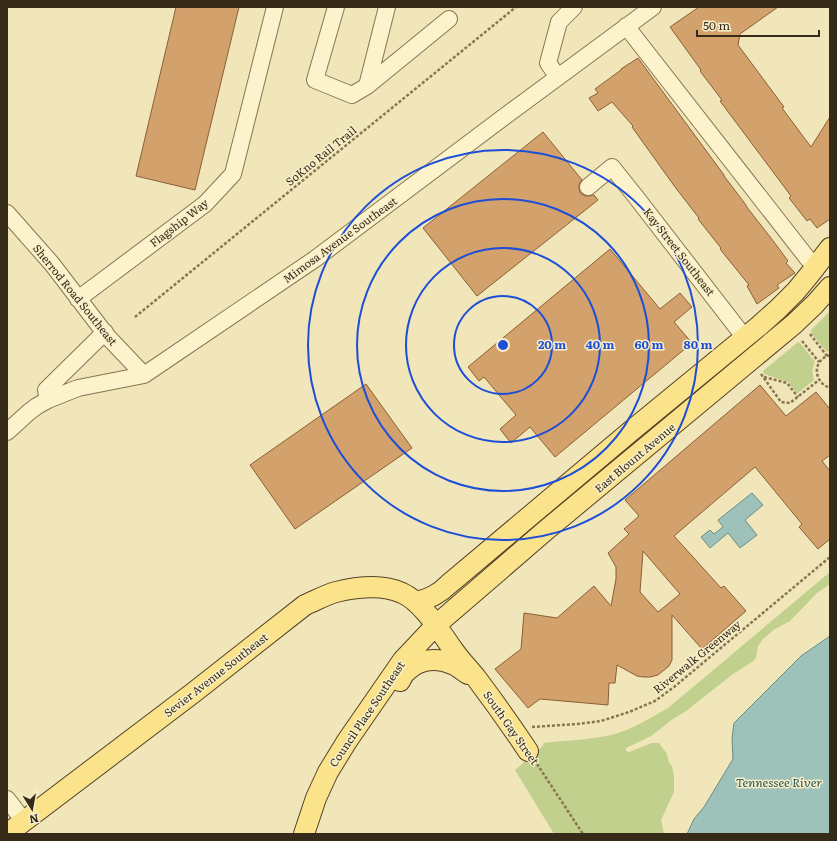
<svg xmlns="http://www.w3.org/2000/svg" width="837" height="841" viewBox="0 0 837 841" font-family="Literata,serif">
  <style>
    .green { fill: #c1d08c }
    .water { fill: #9ec1ba; stroke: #658f89 }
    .building { fill: #d3a16b; stroke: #8a6036; fill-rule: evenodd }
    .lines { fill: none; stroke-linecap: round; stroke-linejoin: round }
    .minor-casing { stroke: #897552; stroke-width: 18 }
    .major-casing { stroke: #554228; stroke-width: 22 }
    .path { stroke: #897552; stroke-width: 2.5; stroke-dasharray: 3 2; stroke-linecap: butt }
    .minor { stroke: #fcf3cc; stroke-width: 16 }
    .major { stroke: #fae38b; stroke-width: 20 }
    .ring { fill: none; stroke: #1d4ed8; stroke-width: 2 }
    .labels { text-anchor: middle; stroke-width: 3; stroke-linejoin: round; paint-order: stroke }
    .street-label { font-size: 11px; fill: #362a19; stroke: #f8efc9 }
    .water-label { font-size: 12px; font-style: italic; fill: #275557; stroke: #f8efc9 }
    .centre { fill: #1d4ed8; stroke: #f8efc9; stroke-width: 2 }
    .ring-label { font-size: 12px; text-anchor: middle; font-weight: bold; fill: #1d4ed8; stroke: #f8efc9; stroke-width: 3; stroke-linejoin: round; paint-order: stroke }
  </style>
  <rect width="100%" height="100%" fill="#f1e6b9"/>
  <path class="green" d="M830 311V350L827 352 812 334 811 330Z
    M798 342 800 343 815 362C812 367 812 373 814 380L798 393 796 392 788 382 764 374 763 371Z
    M830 572V584L817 593 790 621 775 629 763 639 758 646 756 658 752 662 733 674 686 711 673 719 651 736 626 748V751L629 752 652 743H659L667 754 669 763 672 766 674 776V792L661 820 664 834H554L515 770 542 747 544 743C568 740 592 740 615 734 633 729 652 717 668 708Z"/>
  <path class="water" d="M752 493 763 505 745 520 757 535 740 548 728 533 710 548 701 537 710 530 714 534 723 527 718 520Z
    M830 636V834H687L694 819 704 807 733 759 732 738 734 723 801 656Z"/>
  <path class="building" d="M176 7H239L195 190 136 176Z
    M699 7H778L740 34 738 45 784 107 782 108 811 147 830 117V219L817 228 810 219 807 221 789 198 791 196 720 101 722 100 700 71 701 70 670 27Z
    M638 58 724 175V176L746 205V206L774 242 788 261 786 263 795 273 777 285 779 288 757 304 747 286 749 285 720 249 721 248 698 219 699 218 675 187 632 127 633 126 612 102 598 111 589 98 598 93 595 89 621 70V69Z
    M543 132 582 180 579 184V188L580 193 585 196H589L594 195 598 200 477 296 423 228Z
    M610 249 660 309 680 293 692 307 674 322 692 343 555 457 530 427 511 443 500 429 516 415 484 377 479 381 468 367Z
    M366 384 412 448 295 529 250 465Z
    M760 385 786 416 816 392 830 409V455L822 461 830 471V539L818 549 799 527 802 524 755 467 674 536 721 588 724 586 746 611 702 649 672 615V660L669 666 658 675 650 677H643L637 676 617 665 615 683H609L608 705 540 699 528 708 495 669 521 649 524 613 557 618 594 586 611 606 616 579V567L608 553 629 534 624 529 639 516 625 500ZM643 551 680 594 658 612 640 592Z"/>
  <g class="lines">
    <g class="minor-casing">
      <path id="minor" d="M336 7 315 80 352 95 367 86 387 7
        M626 26 808 259 818 263
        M558 77 548 63 559 22 574 7
        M367 86 449 19
        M588 187 612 167 636 197 745 338
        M7 213 52 264 107 336 144 375
        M78 299 205 204 233 174 275 7
        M48 400 46 390 105 332
        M7 432 29 412 37 406 48 400 78 388 144 375 315 259 508 114 653 7
        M7 799 24 821"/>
    </g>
    <g class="major-casing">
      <path id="major" d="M416 602C430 599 439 594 449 584L631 431 759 326 778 309 796 291 810 274 830 248
        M400 681C402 677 404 673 407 671 419 659 437 657 452 664 458 666 463 671 468 674
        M7 834 193 693 305 605C315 601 325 595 336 592 356 587 383 584 402 593 423 602 441 633 454 651 461 661 470 670 477 679 495 703 512 727 528 751
        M304 834 316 798 328 772 347 741 403 660 436 625 545 531 794 324 815 304 830 287"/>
    </g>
    <path class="path" d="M135 317 516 7
      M810 334 827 356
      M802 341 819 362
      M830 355C812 360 813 382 830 388
      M761 374 781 402 790 403 819 380
      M764 377 787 383 798 397
      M532 727 577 724 601 721 629 712 655 701 674 687 830 557
      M537 764 583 834"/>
    <use href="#minor" class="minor"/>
    <use href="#major" class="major"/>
  </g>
  <g class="ring">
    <circle cx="503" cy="345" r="49"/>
    <circle cx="503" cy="345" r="97"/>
    <circle cx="503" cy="345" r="146"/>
    <circle cx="503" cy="345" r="195"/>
  </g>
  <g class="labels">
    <g class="street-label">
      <text transform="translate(321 156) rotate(-39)" y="4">SoKno Rail Trail</text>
      <text transform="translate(179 223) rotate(-38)" y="4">Flagship Way</text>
      <text transform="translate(340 240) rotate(-36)" y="4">Mimosa Avenue Southeast</text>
      <text transform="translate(679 252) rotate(52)" y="4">Kay Street Southeast</text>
      <text transform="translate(75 295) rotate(51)" y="4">Sherrod Road Southeast</text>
      <text transform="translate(635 458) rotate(-40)" y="4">East Blount Avenue</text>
      <text transform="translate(697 657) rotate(-39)" y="4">Riverwalk Greenway</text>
      <text transform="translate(216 675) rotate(-38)" y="4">Sevier Avenue Southeast</text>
      <text transform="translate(367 714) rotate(-56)" y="4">Council Place Southeast</text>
      <text transform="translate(511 728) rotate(55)" y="4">South Gay Street</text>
    </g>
    <g class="water-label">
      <text x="779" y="787">Tennessee River</text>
    </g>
  </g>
  <circle cx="503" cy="345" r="6" class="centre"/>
  <g class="ring-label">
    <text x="552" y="349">20 m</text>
    <text x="600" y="349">40 m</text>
    <text x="649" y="349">60 m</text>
    <text x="698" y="349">80 m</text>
  </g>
  <rect width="837" height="841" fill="none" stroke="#362a19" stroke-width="16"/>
  <g transform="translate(32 809) rotate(169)" stroke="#f8efc9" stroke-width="3" paint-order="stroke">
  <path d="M0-3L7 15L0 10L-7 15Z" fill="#362a19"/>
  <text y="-6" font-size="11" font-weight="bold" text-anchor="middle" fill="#362a19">N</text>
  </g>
  <path d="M697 30v6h122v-6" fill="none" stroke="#362a19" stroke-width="2"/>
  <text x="703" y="30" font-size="12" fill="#362a19" stroke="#f8efc9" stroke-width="3" paint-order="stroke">50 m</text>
</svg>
